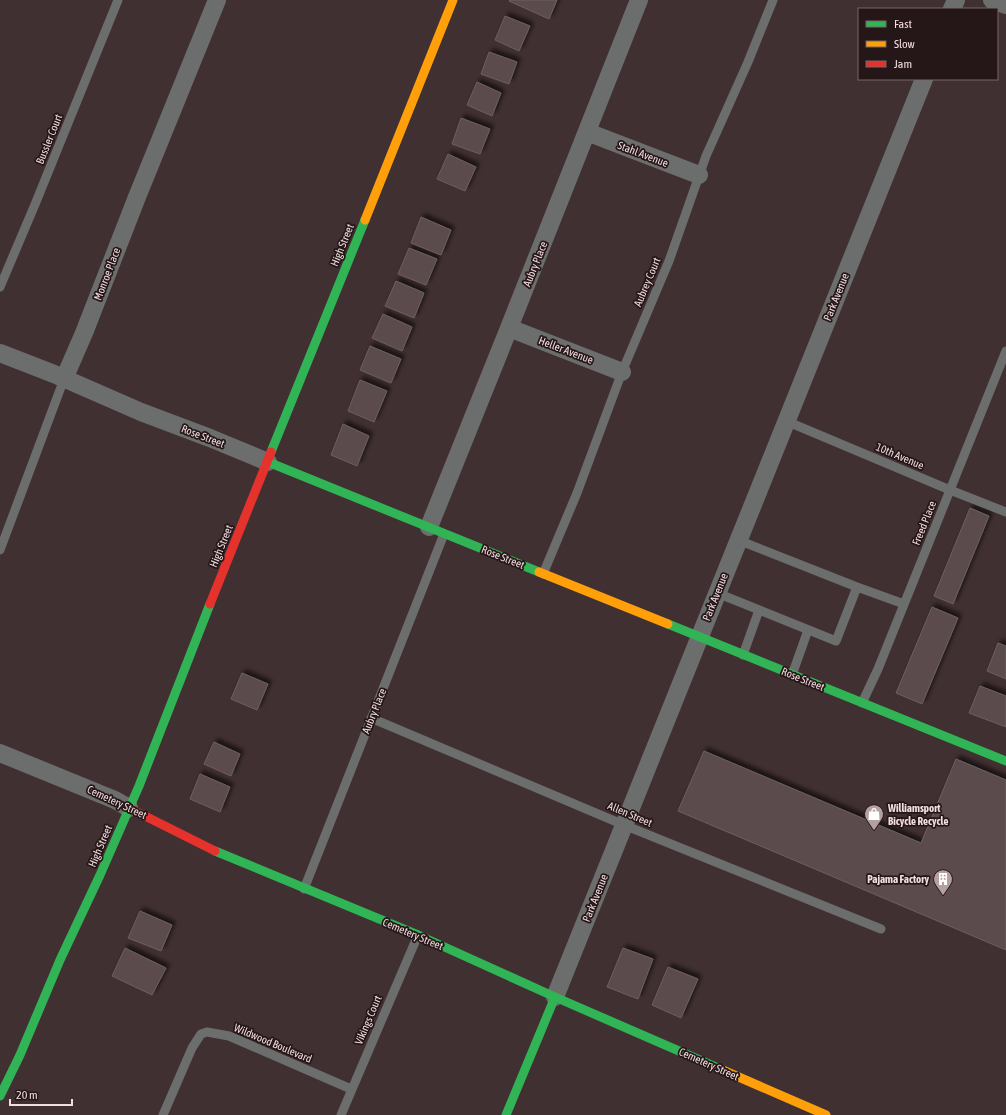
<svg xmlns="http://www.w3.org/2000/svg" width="1006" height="1115" viewBox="0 0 1006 1115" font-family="'Asap Condensed',sans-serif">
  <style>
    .building { fill: #5b4c4e; stroke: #6d5e60; filter: url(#shadow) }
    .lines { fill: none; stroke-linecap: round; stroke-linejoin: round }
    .lane { stroke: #6c6e6e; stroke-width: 9 }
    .street { stroke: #6c6e6e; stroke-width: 18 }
    .fast { stroke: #30b455; stroke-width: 9 }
    .slow { stroke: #ff9f0a; stroke-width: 9 }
    .jam { stroke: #e5322d; stroke-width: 9 }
    .labels { text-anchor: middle; stroke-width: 3.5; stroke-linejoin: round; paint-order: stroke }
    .street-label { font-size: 11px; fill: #f2dddf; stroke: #251618 }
    .poi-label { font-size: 11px; font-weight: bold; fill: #f2dddf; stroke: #251618; text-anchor: start }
  </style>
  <defs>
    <filter id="shadow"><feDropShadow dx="3.5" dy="-3.5" stdDeviation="2" flood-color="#0009"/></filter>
  </defs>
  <rect width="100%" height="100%" fill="#413032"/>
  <path class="building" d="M510 0H557L549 19 509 1Z
    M505 16 530 26 519 51 495 40Z
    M489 52 517 62 509 84 481 74Z
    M477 82 501 93 492 116 467 105Z
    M461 118 490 129 480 154 452 144Z
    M448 154 476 167 465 191 437 179Z
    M421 217 451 230 441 255 411 243Z
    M409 248 437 259 426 285 398 274Z
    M396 281 424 293 414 318 385 306Z
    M383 314 412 327 402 351 372 338Z
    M370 346 401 359 391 383 360 370Z
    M360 380 387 391 374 422 348 411Z
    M343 424 369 436 357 466 331 455Z
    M970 508 989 516 953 604 934 596Z
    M932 607 958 618 922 704 896 693Z
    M998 643 1006 646V679L987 671Z
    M242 673 268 684 257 710 231 699Z
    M980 686 1006 696V727L969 713Z
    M214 742 240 754 231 776 204 764Z
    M704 751 921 843 956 759 1006 780V950L678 811Z
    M200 774 230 787 220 812 190 799Z
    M140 911 172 925 161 951 128 938Z
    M125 948 166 968 152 995 112 976Z
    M623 948 653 959 638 999 607 987Z
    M668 967 698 979 681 1018 652 1005Z"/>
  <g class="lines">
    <path class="lane" d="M0 287 36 202 118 0
      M786 421 950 490 1006 512
      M0 550 64 379
      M543 574 577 493 622 372 669 261 706 156 748 62 773 0
      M857 587 904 604
      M717 593 836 641 857 587 738 540
      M743 655 759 610
      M792 675 808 630
      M862 703 878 669 1006 351
      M371 718 624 825 881 929
      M304 889 444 534
      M163 1115 192 1048 201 1034 207 1032 229 1036 351 1089
      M341 1115 418 935"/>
    <path class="street" d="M992 0 1006 5
      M952 9 956 0
      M587 132 699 175
      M509 328 622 372
      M0 353 54 374 141 412 210 438 268 462
      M64 379 84 333 137 197 217 0
      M429 527 509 328 639 0
      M0 753 115 800 129 808
      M555 997 924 79"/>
    <path class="fast" d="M271 452 365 220
      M268 462 539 572
      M668 624 1006 761
      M215 851 418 935 555 997 718 1068
      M0 1096 20 1055 60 960 100 875 139 786 210 604
      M506 1115 555 997"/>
    <path class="slow" d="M365 220 453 0
      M539 572 668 624
      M718 1068 826 1115"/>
    <path class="jam" d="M210 604 271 452
      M129 808 215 851"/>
  </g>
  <defs>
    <g id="shop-pin" transform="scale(1)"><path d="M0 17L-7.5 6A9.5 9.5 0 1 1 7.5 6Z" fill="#b4a0a2" stroke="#251618"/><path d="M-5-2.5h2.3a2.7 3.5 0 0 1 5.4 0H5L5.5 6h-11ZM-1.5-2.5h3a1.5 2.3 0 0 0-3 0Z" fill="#fff"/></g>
    <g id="building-pin" transform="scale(1)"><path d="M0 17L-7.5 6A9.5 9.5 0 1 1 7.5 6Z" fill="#b4a0a2" stroke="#251618"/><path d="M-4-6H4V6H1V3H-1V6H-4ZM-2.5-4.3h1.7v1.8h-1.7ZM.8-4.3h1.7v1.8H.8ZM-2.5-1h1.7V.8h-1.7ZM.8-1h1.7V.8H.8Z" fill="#fff"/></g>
  </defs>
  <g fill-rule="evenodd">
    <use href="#shop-pin" x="874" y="814"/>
    <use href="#building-pin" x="943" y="879"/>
  </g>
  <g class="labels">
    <g class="street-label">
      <text transform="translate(49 139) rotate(-68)" y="4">Bussler Court</text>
      <text transform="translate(643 154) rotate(21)" y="4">Stahl Avenue</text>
      <text transform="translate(342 245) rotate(-68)" y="4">High Street</text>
      <text transform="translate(535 264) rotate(-68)" y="4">Aubry Place</text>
      <text transform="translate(107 274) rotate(-69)" y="4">Monroe Place</text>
      <text transform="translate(647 282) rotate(-67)" y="4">Aubrey Court</text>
      <text transform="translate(836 297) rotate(-68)" y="4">Park Avenue</text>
      <text transform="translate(566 350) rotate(21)" y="4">Heller Avenue</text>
      <text transform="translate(203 436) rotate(21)" y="4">Rose Street</text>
      <text transform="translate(900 456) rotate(23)" y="4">10th Avenue</text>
      <text transform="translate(924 523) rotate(-68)" y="4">Freed Place</text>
      <text transform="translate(221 546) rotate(-68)" y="4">High Street</text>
      <text transform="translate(503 557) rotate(22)" y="4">Rose Street</text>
      <text transform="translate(715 597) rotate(-68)" y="4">Park Avenue</text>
      <text transform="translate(803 679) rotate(22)" y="4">Rose Street</text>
      <text transform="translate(374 711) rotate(-68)" y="4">Aubry Place</text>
      <text transform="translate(117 802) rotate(25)" y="4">Cemetery Street</text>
      <text transform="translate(630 814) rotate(23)" y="4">Allen Street</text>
      <text transform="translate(100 846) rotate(-67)" y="4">High Street</text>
      <text transform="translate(595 898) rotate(-68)" y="4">Park Avenue</text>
      <text transform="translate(413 934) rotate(23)" y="4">Cemetery Street</text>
      <text transform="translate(368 1020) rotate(-67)" y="4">Vikings Court</text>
      <text transform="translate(273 1043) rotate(23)" y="4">Wildwood Boulevard</text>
      <text transform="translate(709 1064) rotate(24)" y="4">Cemetery Street</text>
    </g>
    <g class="poi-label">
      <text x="888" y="812">Williamsport<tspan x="888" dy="13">Bicycle Recycle</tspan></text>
      <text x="929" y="883" text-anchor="end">Pajama Factory</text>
    </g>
  </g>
  <rect x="858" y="8" width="140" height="72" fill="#251618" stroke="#776668"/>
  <rect x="866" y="21" width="20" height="6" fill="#30b455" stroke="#776668"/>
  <text x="894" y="28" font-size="12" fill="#f2dddf">Fast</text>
  <rect x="866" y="41" width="20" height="6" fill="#ff9f0a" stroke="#776668"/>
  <text x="894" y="48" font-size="12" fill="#f2dddf">Slow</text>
  <rect x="866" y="61" width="20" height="6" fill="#e5322d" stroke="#776668"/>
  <text x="894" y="68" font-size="12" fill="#f2dddf">Jam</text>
  <path d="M10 1099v6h62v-6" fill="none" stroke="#f2dddf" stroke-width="2"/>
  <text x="16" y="1099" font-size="12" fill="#f2dddf" stroke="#251618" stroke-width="3" paint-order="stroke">20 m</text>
</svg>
